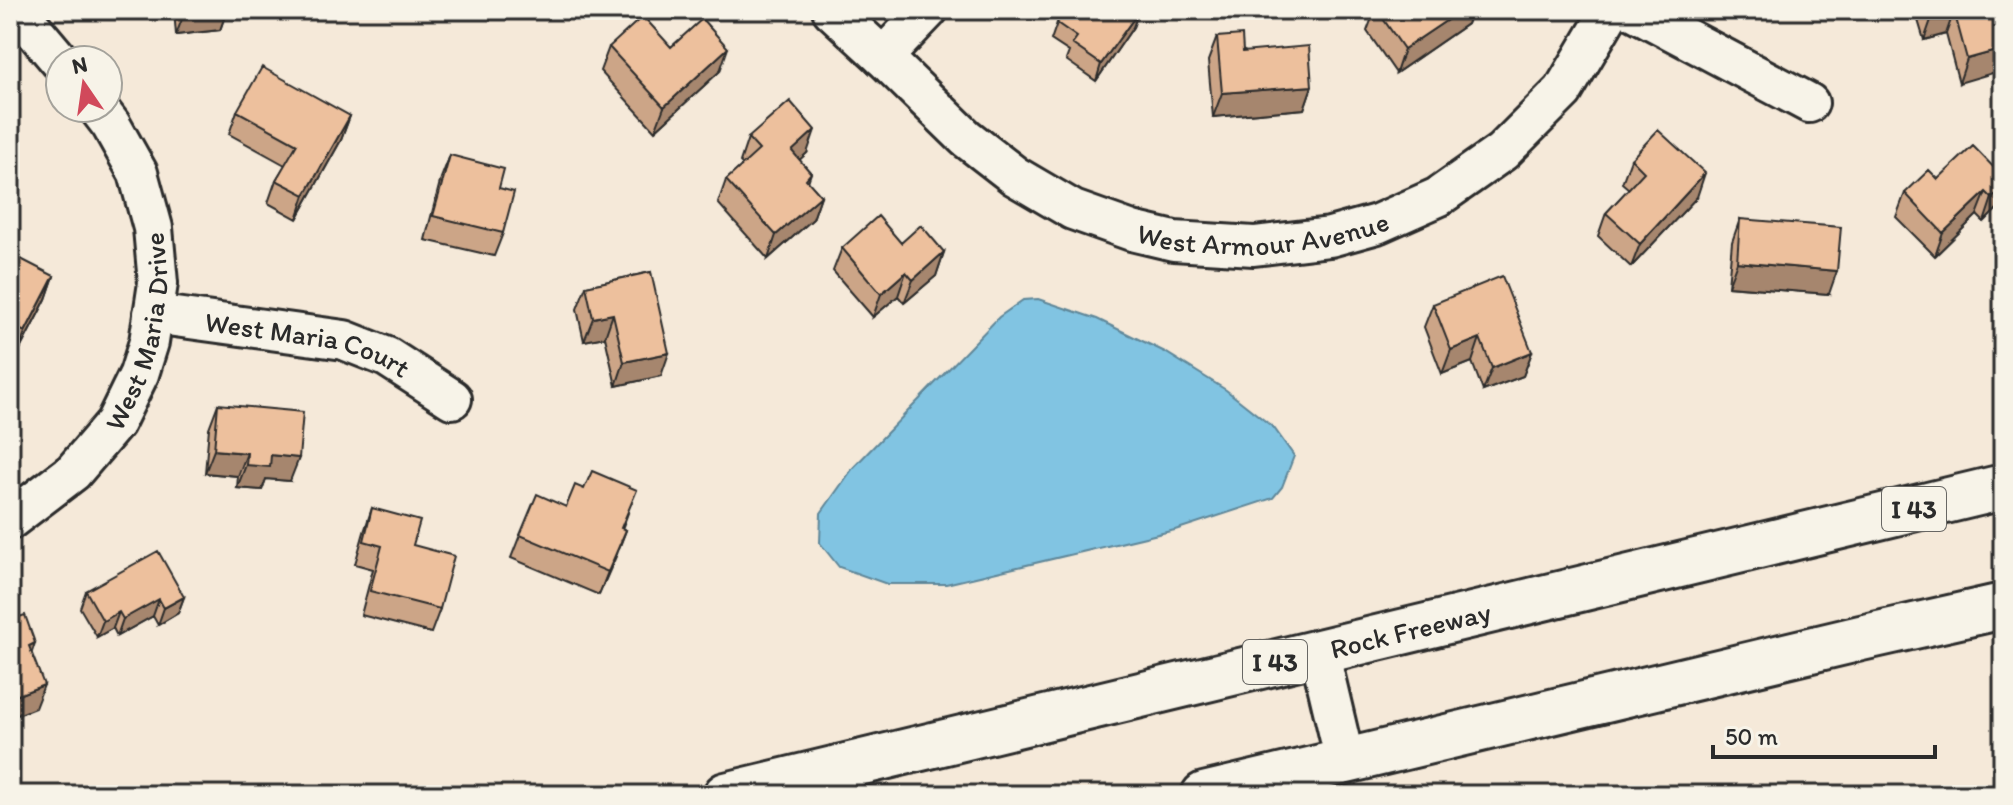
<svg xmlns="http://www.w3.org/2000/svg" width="2013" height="805" viewBox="0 0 2013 805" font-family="Itim,sans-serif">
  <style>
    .water { fill: #81c4e2; stroke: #5f8799; stroke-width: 2 }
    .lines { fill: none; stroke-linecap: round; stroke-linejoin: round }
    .minor-casing { stroke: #2b2b2b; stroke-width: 44 }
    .highway-casing { stroke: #2b2b2b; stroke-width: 50 }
    .minor { stroke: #f7f3e8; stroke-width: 38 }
    .highway { stroke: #f7f3e8; stroke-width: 44 }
    .wall { fill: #cca587; stroke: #2b2b2b; stroke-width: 2 }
    .shaded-wall { fill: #a6866e; stroke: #2b2b2b; stroke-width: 2 }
    .building { fill: #edc09d; stroke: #2b2b2b; stroke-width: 2 }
    .labels { text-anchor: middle; stroke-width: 7; stroke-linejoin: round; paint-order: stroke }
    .shield { fill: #f7f3e8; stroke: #686764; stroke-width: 2 }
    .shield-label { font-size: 26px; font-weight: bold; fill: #2b2b2b }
    .street-label { font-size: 28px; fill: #2b2b2b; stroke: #f7f3e8 }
  </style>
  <rect width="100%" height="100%" fill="#f5e9d9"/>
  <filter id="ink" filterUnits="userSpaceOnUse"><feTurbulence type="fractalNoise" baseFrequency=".0125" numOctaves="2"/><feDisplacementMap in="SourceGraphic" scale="16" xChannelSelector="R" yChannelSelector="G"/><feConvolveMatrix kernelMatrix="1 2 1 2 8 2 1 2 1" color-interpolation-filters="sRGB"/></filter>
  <g filter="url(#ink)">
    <path class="water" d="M1038 299 1097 319 1165 352 1226 390 1274 428 1294 456 1282 487 1273 498 1175 530 946 584H887L839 567 820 543 821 513 853 468 999 317 1023 300Z"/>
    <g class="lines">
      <g class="minor-casing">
        <g id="minor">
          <path d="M17 10 60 61"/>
          <path id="s1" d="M832 10 883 57 966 138 1015 176 1073 210 1132 231 1174 241 1254 246 1330 237 1377 224 1438 197 1502 152 1563 91 1611 10"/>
          <path d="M1633 10 1809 103"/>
          <path d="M883 57 928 10"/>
          <path id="s2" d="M153 314 344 340 387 357 452 399"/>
          <path id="s3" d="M10 520 73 472 115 423 139 374 149 342 158 283 153 228 138 173 111 125 98 108"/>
          <path d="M1319 651 1345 761"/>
        </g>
      </g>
      <g class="highway-casing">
        <g id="highway">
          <path id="s4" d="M726 795 2003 487"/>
          <path d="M1204 795 1861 638 2003 606"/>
        </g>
      </g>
      <use href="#minor" class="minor"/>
      <use href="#highway" class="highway"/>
    </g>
    <path class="wall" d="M174 10H227L220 30 176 35Z
      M1375 10H1472L1467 24 1396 73 1367 31Z
      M1915 10H2003L1959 83 1946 34 1924 40Z
      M1139 11 1133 27 1096 81 1066 60 1069 52 1051 40 1057 23Z
      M1217 37 1312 86 1304 109 1213 117 1208 61Z
      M609 47H671L720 71 655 131 600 71Z
      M237 111 350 116 341 140 297 219 268 203 276 180 285 165 229 134Z
      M748 138 807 153 799 160 811 173 808 182 821 196 813 219 768 259 718 203 726 180 743 165 740 162Z
      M450 155 499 188 503 233 494 256 425 240 441 178Z
      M1631 159 1697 197 1631 267 1598 236 1606 213 1629 189 1622 183Z
      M2003 177V198L2000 206 1984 222 1977 215 1935 256 1896 217 1905 193 1938 179Z
      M1740 219 1829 294 1728 286 1732 242Z
      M842 248 944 252 936 276 904 303 898 296 873 317 833 271Z
      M10 266 54 276 46 299 17 355 10 352Z
      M651 272 661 376 616 386 605 337 584 341 577 309 586 286Z
      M1433 304 1532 352 1523 376 1483 391 1472 362 1442 374 1424 327Z
      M218 404 290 481 266 479 262 490 237 488 238 476 205 473 209 428Z
      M584 489 628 513 622 529 626 530 599 595 511 558 520 535 566 507Z
      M372 508 413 545 440 609 431 633 361 615 373 569 355 564 364 532Z
      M86 591 184 597 178 613 158 625 153 616 117 636 113 628 97 637 80 608Z"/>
    <path class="shaded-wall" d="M197 10H227L220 30 176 35 185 11Z
      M1462 10H1472L1467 24 1396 73 1404 49Z
      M1139 11 1133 27 1096 81 1101 64Z
      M1954 11 1946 34 1924 40 1932 17Z
      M728 48 720 71 655 131 664 107Z
      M2003 49V70L1959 83 1967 59Z
      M1312 86 1304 109 1213 117 1222 93Z
      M350 116 341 140 297 219 305 195Z
      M815 130 807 153 783 175 792 151Z
      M1705 173 1697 197 1631 267 1640 244Z
      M2003 188V198L2000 206 1984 222 1992 198Z
      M1986 192 1977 215 1935 256 1943 233Z
      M821 196 813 219 768 259 776 235Z
      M944 252 936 276 904 303 913 280Z
      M1737 262 1837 271 1829 294 1728 286Z
      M906 272 898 296 873 317 881 294Z
      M54 276 46 299 17 355 25 332Z
      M613 314 605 337 584 341 593 318Z
      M19 329 10 353V346Z
      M1480 338 1472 362 1442 374 1451 350Z
      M1532 352 1523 376 1483 391 1492 368Z
      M669 353 661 376 616 386 624 362Z
      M214 450 247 453 238 476 205 473Z
      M271 455 299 458 290 481 266 479 262 490 237 488 246 465Z
      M626 530 617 554 599 595 608 572Z
      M184 597 178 613 158 625 164 608Z
      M159 599 153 616 117 636 123 619Z
      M119 612 113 628 97 637 103 621Z
      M35 643 27 667 29 646Z
      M44 685 35 708 10 718V698Z"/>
    <path class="building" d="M1066 10H1138L1139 11 1101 64 1072 44 1077 37 1057 23Z
      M1377 10H1462L1404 49Z
      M1930 10H2003V49L1967 59 1954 11 1932 17Z
      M643 16 671 47 702 19 728 48 664 107 609 47Z
      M1242 35 1243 52 1309 46 1312 86 1222 93 1217 37Z
      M262 67 350 116 305 195 276 180 297 144 237 111Z
      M790 101 815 130 792 151 811 173 806 179 821 196 776 235 726 180 759 150 748 138Z
      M1658 130 1705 173 1640 244 1606 213 1644 172 1631 159Z
      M1973 146 2003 177V188L1992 198 1986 192 1943 233 1905 193 1929 170 1938 179Z
      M450 155 504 169 499 188 514 192 503 233 433 216Z
      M878 216 901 243 921 225 944 252 913 280 906 272 881 294 842 248Z
      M1740 219 1841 227 1837 271 1737 262Z
      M15 256 54 276 25 332 19 329 10 346V266Z
      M651 272 669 353 624 362 613 314 593 318 586 286Z
      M1502 276 1532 352 1492 368 1480 338 1451 350 1433 304Z
      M218 404 303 412 299 458 271 455 270 467 246 465 247 453 214 450Z
      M592 471 637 490 621 528 626 530 608 572 520 535 537 494 566 507 575 485 584 489Z
      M372 508 420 521 413 545 454 556 440 609 370 591 382 546 364 541Z
      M158 551 184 597 164 608 159 599 123 619 119 612 103 621 86 591Z
      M25 615 35 643 29 646 44 685 10 698V620Z"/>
  </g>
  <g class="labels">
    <g class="shield">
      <rect x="1882" y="487" width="64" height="44" rx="6"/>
      <rect x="1243" y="640" width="64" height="44" rx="6"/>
    </g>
    <g class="shield-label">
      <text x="1914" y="518">I 43</text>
      <text x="1275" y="671">I 43</text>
    </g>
    <g class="street-label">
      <text dy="10" stroke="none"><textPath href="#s1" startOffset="510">West Armour Avenue</textPath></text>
      <text dy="10" stroke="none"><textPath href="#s3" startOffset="240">West Maria Drive</textPath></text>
      <text dy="10" stroke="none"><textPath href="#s2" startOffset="158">West Maria Court</textPath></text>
      <text dy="10" stroke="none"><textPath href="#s4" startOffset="704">Rock Freeway</textPath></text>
    </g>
  </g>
  <rect width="2013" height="805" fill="none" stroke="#f7f3e8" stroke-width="40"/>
  <rect x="20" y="20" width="1973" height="765" fill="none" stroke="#2b2b2b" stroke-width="3" filter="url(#ink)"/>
  <g transform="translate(84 84) rotate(347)"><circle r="38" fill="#f7f3e8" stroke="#a5a39c" stroke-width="2"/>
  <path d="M0-6L14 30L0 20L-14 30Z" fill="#d1495b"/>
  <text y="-12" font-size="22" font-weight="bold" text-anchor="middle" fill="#2b2b2b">N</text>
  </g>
  <path d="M1713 745v12h222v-12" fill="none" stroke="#2b2b2b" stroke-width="4"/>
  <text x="1725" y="745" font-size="24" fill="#2b2b2b" stroke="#f7f3e8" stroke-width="6" paint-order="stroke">50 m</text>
</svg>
